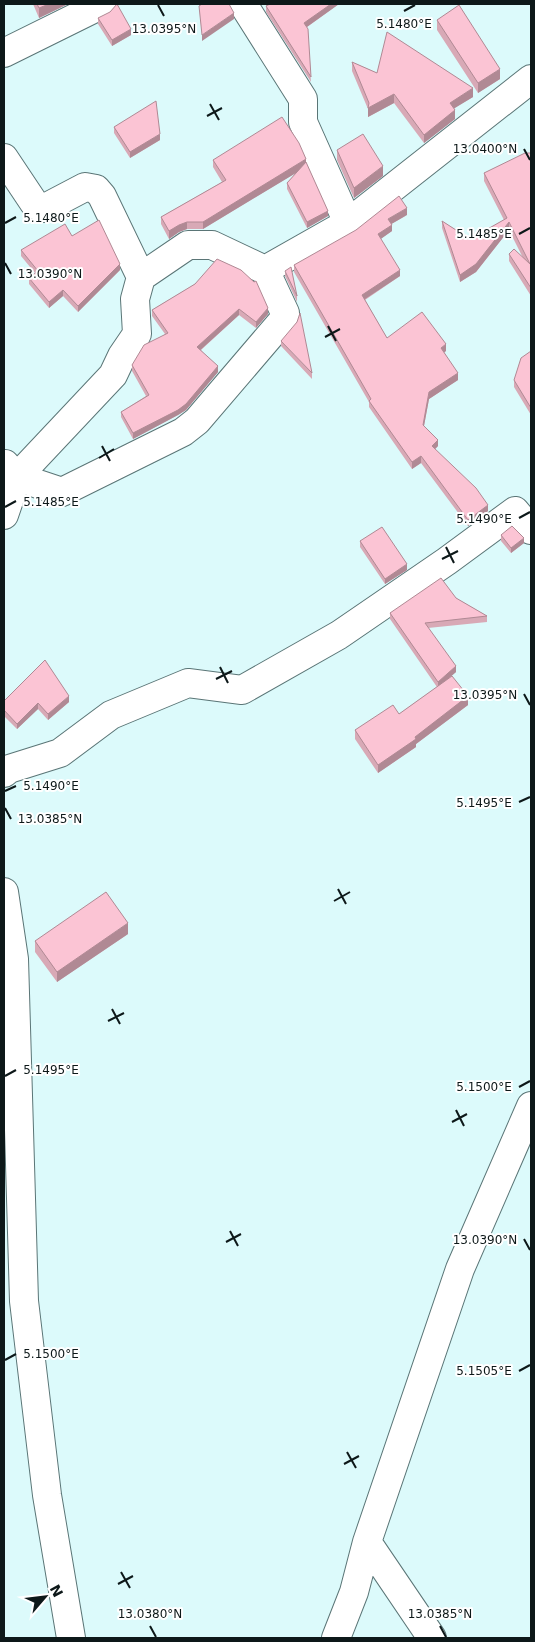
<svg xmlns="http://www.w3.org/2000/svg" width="535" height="1642" viewBox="0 0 535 1642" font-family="'DejaVu Sans',sans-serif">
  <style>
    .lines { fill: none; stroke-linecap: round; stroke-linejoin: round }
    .street-casing { stroke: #5a7576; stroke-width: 30 }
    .street { stroke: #fff; stroke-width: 28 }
    .wall { fill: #d8a9b6 }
    .shaded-wall { fill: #b08994 }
    .building { fill: #fbc4d4; stroke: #b08994 }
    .ticks { fill: none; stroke: #0d1819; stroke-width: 2 }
    .ticks-label { font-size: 12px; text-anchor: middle; fill: #0d1819; stroke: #fff; stroke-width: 4; stroke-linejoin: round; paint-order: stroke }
  </style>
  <rect width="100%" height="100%" fill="#dcfafb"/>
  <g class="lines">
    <g class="street-casing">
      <path id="street" d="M243 4 303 99V122L348 223
        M4 53 103 4
        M4 158 34 203 40 207 45 208 85 187 96 189 102 196 141 277
        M5 464 17 477 62 492 183 432 197 421 285 318V313L265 270
        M4 515 17 477 113 375 122 356 137 334 135 299 141 277 188 245H212L265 270 348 223 531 79
        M4 773 9 769 60 753 111 715 188 683 242 690 339 635 447 561 515 511 531 530
        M4 892 14 959 24 1301 47 1495 71 1638
        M367 1542 432 1638
        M336 1638 354 1592 367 1542 460 1269 531 1106"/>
    </g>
    <use href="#street" class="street"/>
  </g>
  <path class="wall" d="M33 4H68L39 18Z
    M270 4H339L307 27 311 82 266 12V6Z
    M98 18 131 35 112 46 98 24Z
    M437 20 500 79 478 93 437 30Z
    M352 62 377 73 473 97 454 108 455 119 424 143 394 103 368 117V109L352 71Z
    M114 127 160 140 130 158 114 133Z
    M337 150 383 176 354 198 337 160Z
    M531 153V296L509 261V254L523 258 509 230 476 272 460 282 442 228V221L470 239 504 220 484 181V173Z
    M213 160 306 163 328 216 307 228 287 189V183L297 172 203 229H187L179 232 169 239 161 224V217L222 182 213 167Z
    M407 215 391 224 392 231 380 239 400 276 365 300 387 338 446 351 444 352 458 380 429 399 424 426 438 446 435 449 488 511 468 526 421 463 412 469 369 407V402L294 272V265Z
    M72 236 120 270 78 312 63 296 49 308 29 284V278L35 273 21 256V250Z
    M285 271 297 296V302L285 276Z
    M195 284 268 314 256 328 239 315 201 350 218 372 186 410 178 415 133 439 121 417V412L146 396 132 371V365L165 334 152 316V310Z
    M281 341 312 373V379L281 346Z
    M531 351V415L514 387V380Z
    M501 535 524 543 511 553 501 541Z
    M360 541 407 570 385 584 360 547Z
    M456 598 487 616V622L428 628 456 672 445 681 468 705 416 744V747L378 773 355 739V730L399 714 437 687 390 619V613Z
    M4 701 69 702 48 720 38 709 17 729 4 716Z
    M128 934 57 982 35 952V941Z"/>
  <path class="shaded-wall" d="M49 4H68L39 18V8Z
    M331 4H339L304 29V23Z
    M234 13V19L202 41V35Z
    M131 29V35L112 46V40Z
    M500 69V79L478 93V83Z
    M473 88V97L450 111V103Z
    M394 94V103L368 117V108Z
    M455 110V119L424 143V135Z
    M160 134V140L130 158V152Z
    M306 159V167L203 229V222Z
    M383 166V176L354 198V188Z
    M407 208V215L388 226V219Z
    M328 211V216L307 228V222Z
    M187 222V229L179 232 169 239V231L179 225Z
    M509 222V230L476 272 460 282V275Z
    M392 225V231L378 241V234Z
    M120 264V270L78 312V306Z
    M400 270V276L362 301V295Z
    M63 290V296L49 308V302Z
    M268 308V314L256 328V322Z
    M239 309V315L197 353V347Z
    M446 344V351L441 355V348Z
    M218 366V372L186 410 178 415 133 439V433Z
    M458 373V380L429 399 423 431V425L429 392Z
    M438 440V446L432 452V446Z
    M421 456V463L412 469V462Z
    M488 505V511L468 526V520Z
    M524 538V543L511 553V548Z
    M407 564V570L385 584V579Z
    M456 666V672L438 688V682Z
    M69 696V702L48 720V714Z
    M468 696V705L416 744V747L378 773V765Z
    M38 703V709L17 729V724Z
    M128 923V934L57 982V972Z"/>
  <path class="building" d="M37 4H49L39 8Z
    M117 4 131 29 112 40 98 18 110 12Z
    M202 4H229L234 13 202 35 199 6Z
    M270 4H331L304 23 308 29 311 77 266 6Z
    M459 5 500 69 478 83 437 20Z
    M387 32 473 88 450 103 455 110 424 135 394 94 368 108 369 103 352 62 377 73Z
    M156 101 160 134 130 152 114 127Z
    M282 117 299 143 306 159 203 222H187L179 225 169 231 161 217 226 180 213 160Z
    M363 134 383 166 354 188 337 150Z
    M525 153H531V288L509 254 514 249 530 264 509 222 476 264 460 275 442 221 470 239 507 218 484 173Z
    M306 162 328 211 307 222 287 183Z
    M399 196 407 208 388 219 392 225 378 234 400 270 362 295 387 338 422 312 446 344 441 348 458 373 429 392 423 425 438 440 432 446 476 488 488 505 468 520 421 456 412 462 369 401 371 399 294 265 356 230Z
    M99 220 120 264 78 306 63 290 49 302 29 278 38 271 21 250 65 224 72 236Z
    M217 259 241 270 254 282 256 281 268 308 256 322 239 309 197 347 218 366 186 404 178 410 133 433 121 412 149 395 132 365 144 345 168 333 152 310 195 284Z
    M291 267 297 296 285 271Z
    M300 313 312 373 281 341 297 322Z
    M531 351V408L514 380 521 358Z
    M512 526 524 538 511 548 501 535Z
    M382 527 407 564 385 579 360 541Z
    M441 578 456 598 487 616 425 623 456 666 438 682 390 613Z
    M45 660 69 696 48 714 38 703 17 724 4 710V701Z
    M452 676 468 696 415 737 416 739 378 765 355 730 393 705 399 714Z
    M106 892 128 923 57 972 35 941Z"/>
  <path class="ticks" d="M158 5 164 16M404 11 415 5M210 104 219 120M207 116 222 108M524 149 530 160M5 223 16 217M519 234 530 228M5 263 11 274M328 326 336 341M325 337 340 329M102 446 110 461M99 458 114 449M5 507 16 501M519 518 530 512M446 547 454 563M442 559 458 551M220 667 228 683M216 679 232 671M524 694 530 705M5 791 16 786M519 802 530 797M5 808 11 819M338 889 346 904M334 901 350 892M112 1009 120 1024M108 1021 124 1013M5 1076 16 1070M519 1087 530 1081M456 1110 464 1126M452 1122 467 1114M230 1231 238 1246M524 1239 530 1250M226 1242 241 1234M5 1360 16 1354M519 1371 530 1365M347 1452 356 1468M344 1464 359 1456M121 1572 130 1588M118 1584 133 1576M150 1626 156 1637M440 1626 446 1637"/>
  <g class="ticks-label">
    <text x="404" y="28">5.1480°E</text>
    <text x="164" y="33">13.0395°N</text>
    <text x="485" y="153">13.0400°N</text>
    <text x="51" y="222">5.1480°E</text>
    <text x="484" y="238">5.1485°E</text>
    <text x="50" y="278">13.0390°N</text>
    <text x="51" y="506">5.1485°E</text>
    <text x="484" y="523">5.1490°E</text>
    <text x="485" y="699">13.0395°N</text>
    <text x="51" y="790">5.1490°E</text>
    <text x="484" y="807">5.1495°E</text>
    <text x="50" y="823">13.0385°N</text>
    <text x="51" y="1074">5.1495°E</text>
    <text x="484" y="1091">5.1500°E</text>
    <text x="485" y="1244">13.0390°N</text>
    <text x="51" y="1358">5.1500°E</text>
    <text x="484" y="1375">5.1505°E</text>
    <text x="150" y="1618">13.0380°N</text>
    <text x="440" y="1618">13.0385°N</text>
  </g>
  <rect width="535" height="1642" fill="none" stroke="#0d1819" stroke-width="10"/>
  <g transform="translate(45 1597) rotate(62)" stroke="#ffffff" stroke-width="4" paint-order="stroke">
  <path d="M0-4L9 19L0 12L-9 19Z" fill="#0d1819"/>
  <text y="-8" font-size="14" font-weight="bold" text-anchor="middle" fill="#0d1819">N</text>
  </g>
</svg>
